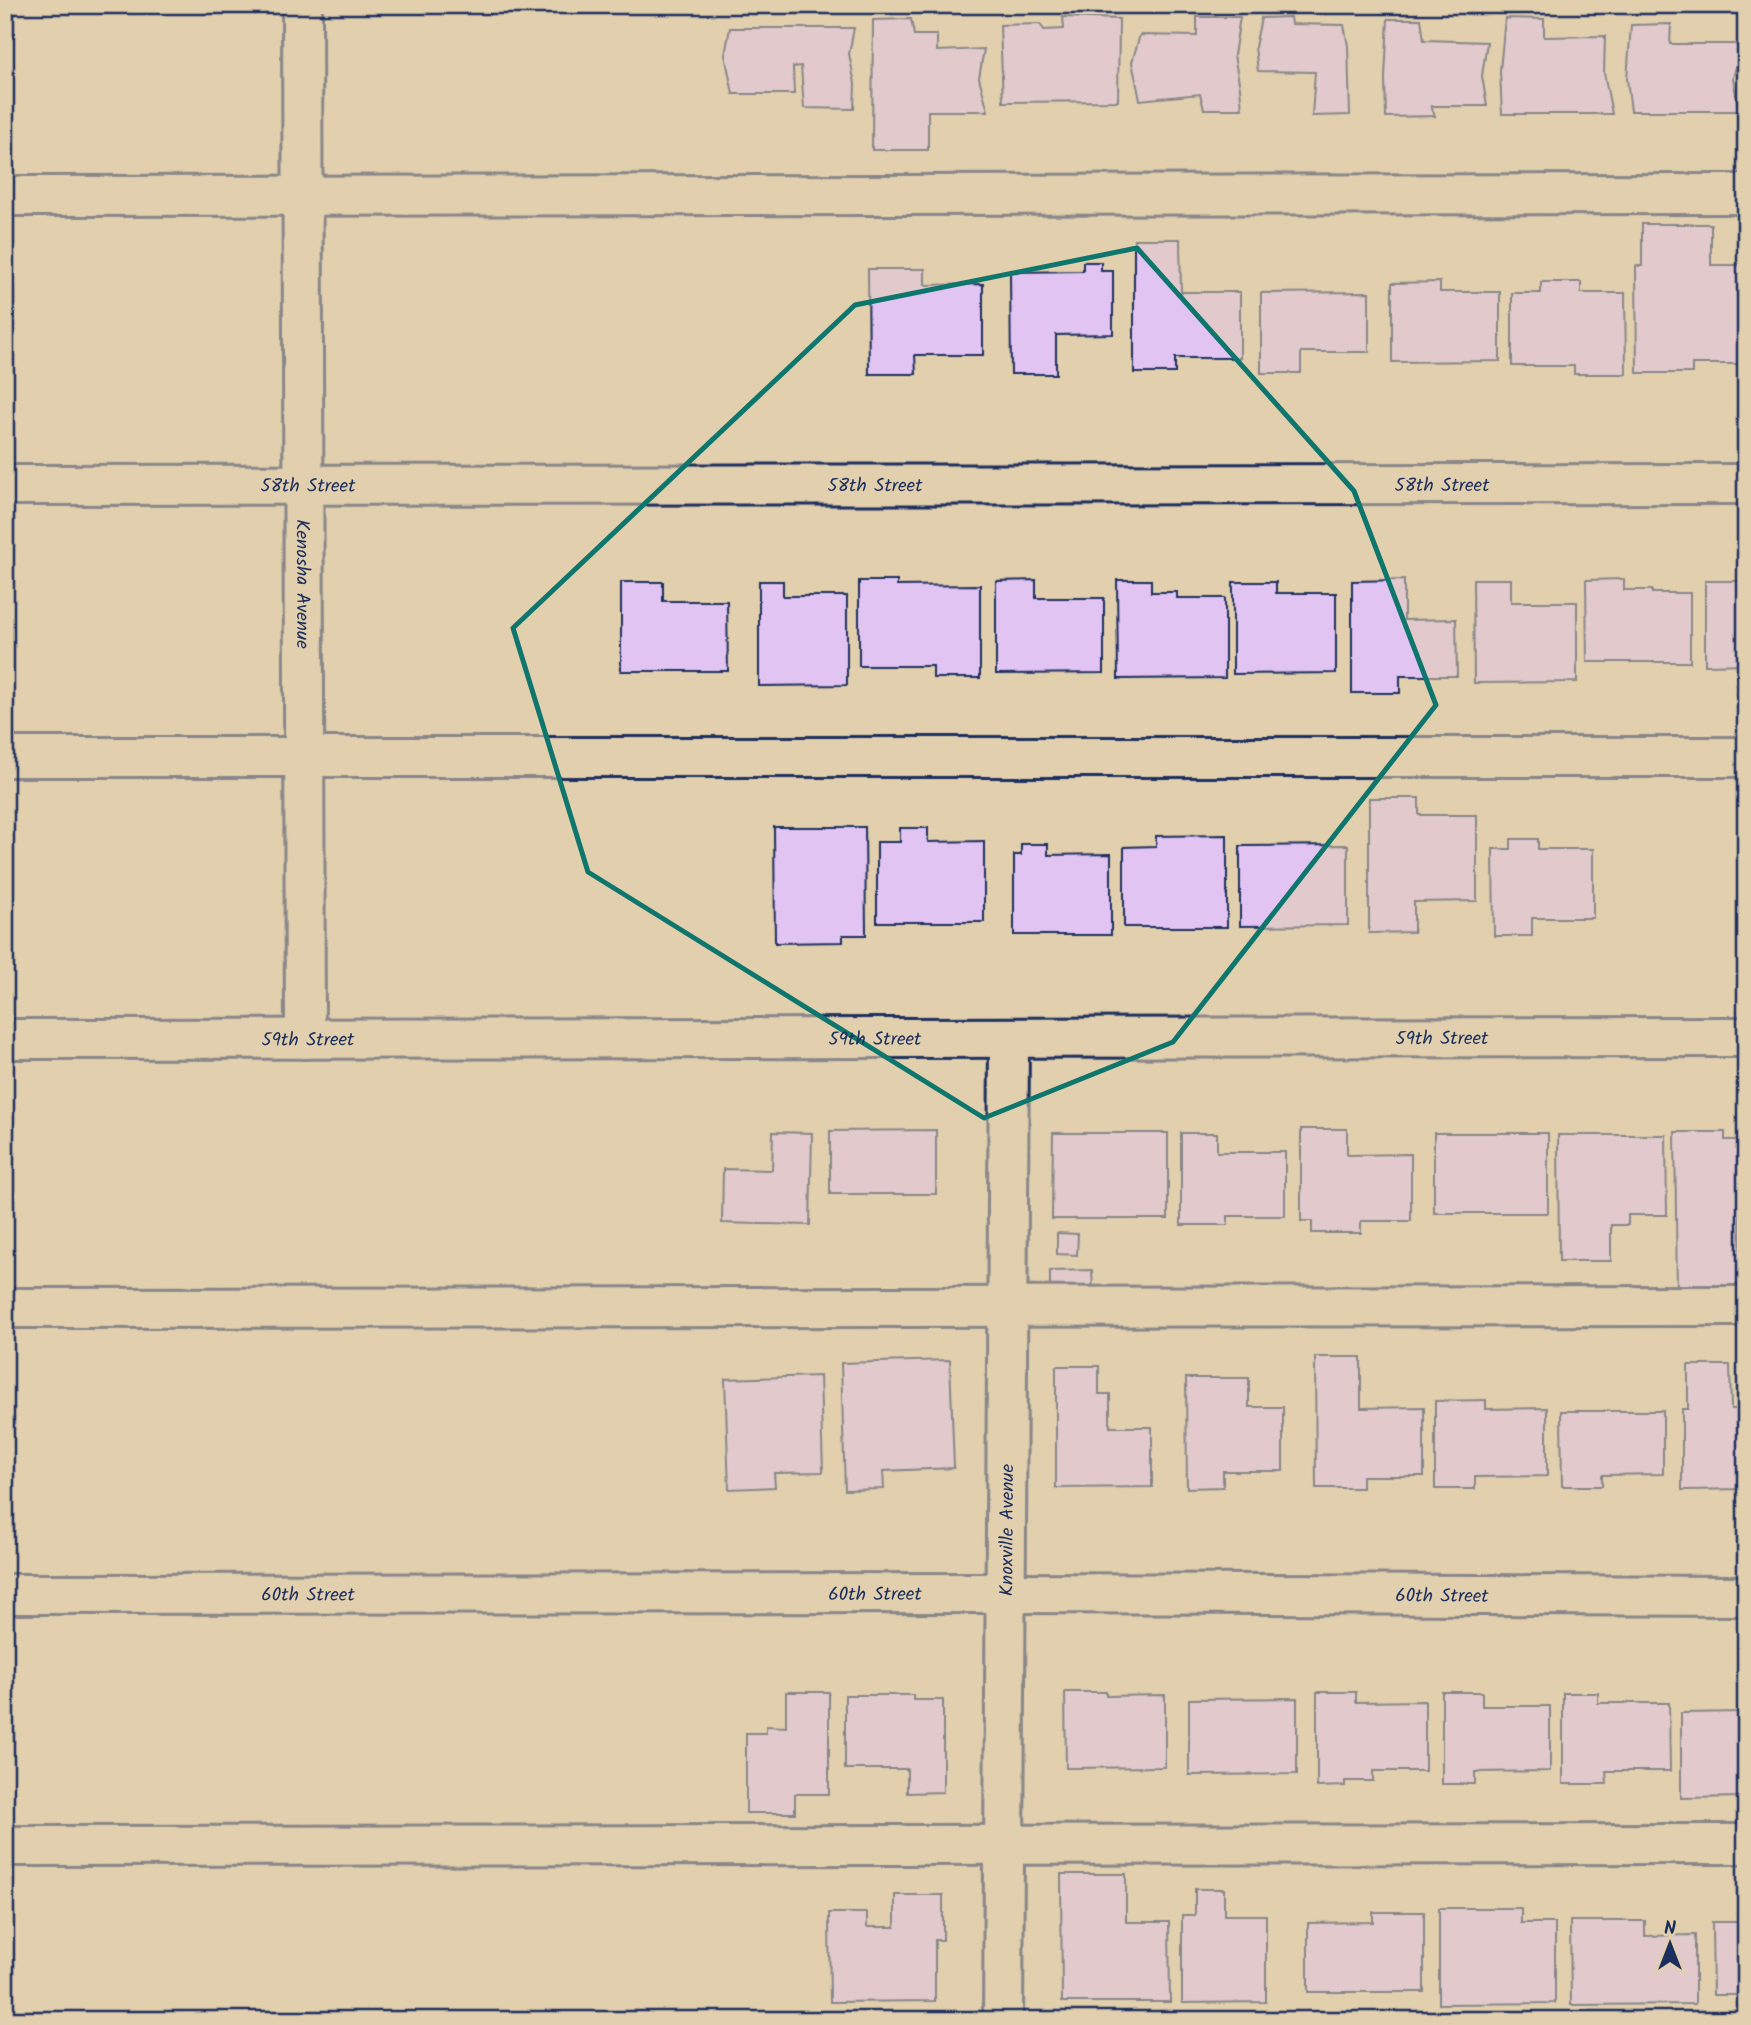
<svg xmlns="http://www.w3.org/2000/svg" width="1751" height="2025" viewBox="0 0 1751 2025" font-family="Kalam,sans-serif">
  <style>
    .building { fill: #e2c4f2; stroke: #1b2f5e; stroke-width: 2 }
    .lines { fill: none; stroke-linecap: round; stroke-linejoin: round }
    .minor-casing { stroke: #1b2f5e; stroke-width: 44 }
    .minor { stroke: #e2cfad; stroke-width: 38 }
    .marked { fill: none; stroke: #0f766e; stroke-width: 5; stroke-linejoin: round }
    .labels { text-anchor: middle; stroke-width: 5; stroke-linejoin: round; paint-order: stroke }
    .street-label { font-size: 19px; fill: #1b2f5e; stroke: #e2cfad }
  </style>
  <rect width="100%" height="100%" fill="#e2cfad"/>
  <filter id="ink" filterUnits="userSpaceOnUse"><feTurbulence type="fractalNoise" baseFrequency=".0143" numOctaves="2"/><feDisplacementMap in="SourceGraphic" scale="14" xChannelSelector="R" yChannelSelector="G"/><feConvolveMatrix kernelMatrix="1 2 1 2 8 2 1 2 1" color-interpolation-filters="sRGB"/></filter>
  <g filter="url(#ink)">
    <path class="building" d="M1063 17 1119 19 1118 101 1003 102 1000 25 1040 24 1044 30 1064 29Z
      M1197 17H1240L1234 55 1240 88 1242 109H1204L1200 94 1140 100 1132 62 1140 35 1197 36Z
      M1290 17 1291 24 1344 25 1348 46 1350 115 1312 116 1315 72 1258 71 1255 47 1261 18Z
      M1505 18 1544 19V37L1605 36 1604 73 1612 114H1502L1500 71Z
      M911 19 914 35H937V51L984 49 979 78 988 111H928V150H872L873 20Z
      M1388 19H1421L1424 40 1487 42 1482 76 1487 106H1431L1435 116 1386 117 1385 78Z
      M1671 24 1670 44H1742L1733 78 1739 111H1631L1627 79 1631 25Z
      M730 28H854L849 54 855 84 854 109 804 108 801 66 793 67 794 94H733L725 55Z
      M1642 224H1711V265H1744L1745 364H1692V373H1637L1636 266H1642Z
      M1134 239H1180L1181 292H1240V358H1175V373H1134Z
      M1083 262H1101V271H1113V334L1056 335V374H1011L1010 272 1083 271Z
      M868 269H925V285L983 284V355H915L916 374H869Z
      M1440 282V292H1500V361L1392 362V283Z
      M1541 282H1581V293H1625L1626 374H1574V366H1512V293H1541Z
      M1369 292V352H1301V373H1261V293Z
      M1473 579H1511V602H1577V682L1474 683Z
      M1624 579V590H1652V593H1690V662H1587L1586 580Z
      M1036 580V598H1104V673L996 674V581Z
      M1117 580H1151V592H1177V598H1225V678L1118 679Z
      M1404 580V620L1456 619 1457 676H1400V693H1352V581Z
      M759 581H783V596H847V685L759 686Z
      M859 581H897V586L980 585V678H933V666H859Z
      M1705 581H1741V589H1746V664L1705 665Z
      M621 582H663V601H727L728 671H621Z
      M1233 582H1276V593H1336V673L1233 674Z
      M1369 798H1419V815H1477V901L1414 902V932L1369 933Z
      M774 827H865L866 935H843V942L775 943Z
      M900 828H928V842L984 841V922H877V842H900Z
      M1227 835V927H1124V847L1156 846V836Z
      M1511 839H1538V849H1593V918H1532V936H1494L1493 849H1511Z
      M1738 840H1746V937H1738Z
      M1021 844H1048V855L1111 854V935H1014V855H1021Z
      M1348 845V925L1240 926V846Z
      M1301 1129H1347V1155L1411 1154V1221H1361V1233H1312V1221H1301Z
      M936 1130V1194H830V1131Z
      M773 1132 812 1133 810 1225 722 1223 723 1169 772 1170Z
      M1675 1132H1725V1140H1746V1214H1740L1741 1294 1677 1295Z
      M1053 1133H1168V1219H1052Z
      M1181 1133H1217V1152H1285V1216H1228V1225H1181Z
      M1434 1133H1548V1213H1434Z
      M1558 1135H1666L1667 1215H1628V1225H1611V1261H1559Z
      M1057 1233 1078 1234 1077 1255 1057 1254Z
      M1092 1270 1093 1293 1050 1294V1271Z
      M1315 1357H1361V1408L1424 1407V1476H1362V1488H1316Z
      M950 1360 954 1468 883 1471 884 1489 845 1490 841 1363Z
      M1688 1365H1730L1731 1409H1743V1376H1746V1489L1682 1490V1409H1688Z
      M1056 1366H1099V1394H1110V1427H1152V1487L1056 1488Z
      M820 1376 823 1472 774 1473 775 1487 729 1489 725 1379Z
      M1186 1378H1249V1407H1283V1471H1223V1487L1187 1488Z
      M1486 1400V1409L1547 1408V1476L1475 1477V1489H1435V1401Z
      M1561 1411H1663V1474L1602 1475V1486H1562Z
      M786 1692H829V1794H795V1813H746V1733H766V1726L786 1727Z
      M1065 1692H1106V1696L1165 1695V1767L1066 1768Z
      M1317 1692H1356V1702L1425 1701V1771H1373V1781H1345V1786L1317 1787Z
      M1442 1692H1482V1706H1550V1771L1475 1772V1784H1442Z
      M1563 1693H1598V1703H1669L1670 1771H1606L1607 1784H1563Z
      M1743 1694H1746V1797L1681 1798V1713L1743 1712Z
      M845 1695H913V1700H943V1792L907 1793V1769H845Z
      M1297 1698V1774L1189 1775V1699Z
      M1061 1874H1126V1922H1169L1170 2002H1062Z
      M1195 1889H1224V1915H1266V2002L1182 2003V1915H1195Z
      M895 1895H943V1940H935V2001L830 2002 829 1913H867V1927H895Z
      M1439 1908H1521V1923H1555V2003L1439 2004Z
      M1373 1912H1424V1992H1308V1923L1373 1922Z
      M1570 1921H1645V1936L1695 1935V2004L1571 2005Z
      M1712 1922H1746V1995H1713Z"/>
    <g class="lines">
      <g class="minor-casing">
        <g id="minor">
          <path id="s1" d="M302 5 305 1039"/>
          <path d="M5 196 1746 194"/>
          <path id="s2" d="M5 485 1746 484"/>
          <path d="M5 757H1746"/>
          <path id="s3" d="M5 1039 1746 1037"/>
          <path d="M5 1308 1746 1306"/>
          <path id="s4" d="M5 1594 1006 1593 1746 1596"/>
          <path d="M5 1846 1746 1844"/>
          <path id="s5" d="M1003 2020 1009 1039"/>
        </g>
      </g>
      <use href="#minor" class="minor"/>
    </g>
  </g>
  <path d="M0 0H1751V2025H0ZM1137 248 1354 491 1436 705 1173 1042 984 1118 588 872 513 628 855 305Z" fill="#e2cfad" fill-opacity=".55" fill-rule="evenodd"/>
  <path class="marked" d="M1137 248 1354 491 1436 705 1173 1042 984 1118 588 872 513 628 855 305Z"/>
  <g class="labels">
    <g class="street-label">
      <text dy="7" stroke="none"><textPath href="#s2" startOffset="303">58th Street</textPath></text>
      <text dy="7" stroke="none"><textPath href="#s2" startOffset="870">58th Street</textPath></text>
      <text dy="7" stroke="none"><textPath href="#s2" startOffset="1437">58th Street</textPath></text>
      <text dy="7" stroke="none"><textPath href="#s1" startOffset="579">Kenosha Avenue</textPath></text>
      <text dy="7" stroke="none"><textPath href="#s3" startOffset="1437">59th Street</textPath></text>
      <text dy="7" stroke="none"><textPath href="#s3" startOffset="303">59th Street</textPath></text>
      <text dy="7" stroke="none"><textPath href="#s3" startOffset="870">59th Street</textPath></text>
      <text dy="7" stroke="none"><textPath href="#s5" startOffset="490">Knoxville Avenue</textPath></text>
      <text dy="7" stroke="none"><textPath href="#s4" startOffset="870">60th Street</textPath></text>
      <text dy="7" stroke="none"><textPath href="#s4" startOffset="303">60th Street</textPath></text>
      <text dy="7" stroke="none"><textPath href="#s4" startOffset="1437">60th Street</textPath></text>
    </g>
  </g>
  <rect width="1751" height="2025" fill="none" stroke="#e2cfad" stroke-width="28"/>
  <rect x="14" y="14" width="1723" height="1997" fill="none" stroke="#1b2f5e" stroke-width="2.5" filter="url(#ink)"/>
  <g transform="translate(1670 1944)" stroke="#e2cfad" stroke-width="5" paint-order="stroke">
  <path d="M0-5L12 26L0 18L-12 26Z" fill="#1b2f5e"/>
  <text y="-10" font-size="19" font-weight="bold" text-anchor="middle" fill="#1b2f5e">N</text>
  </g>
</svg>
